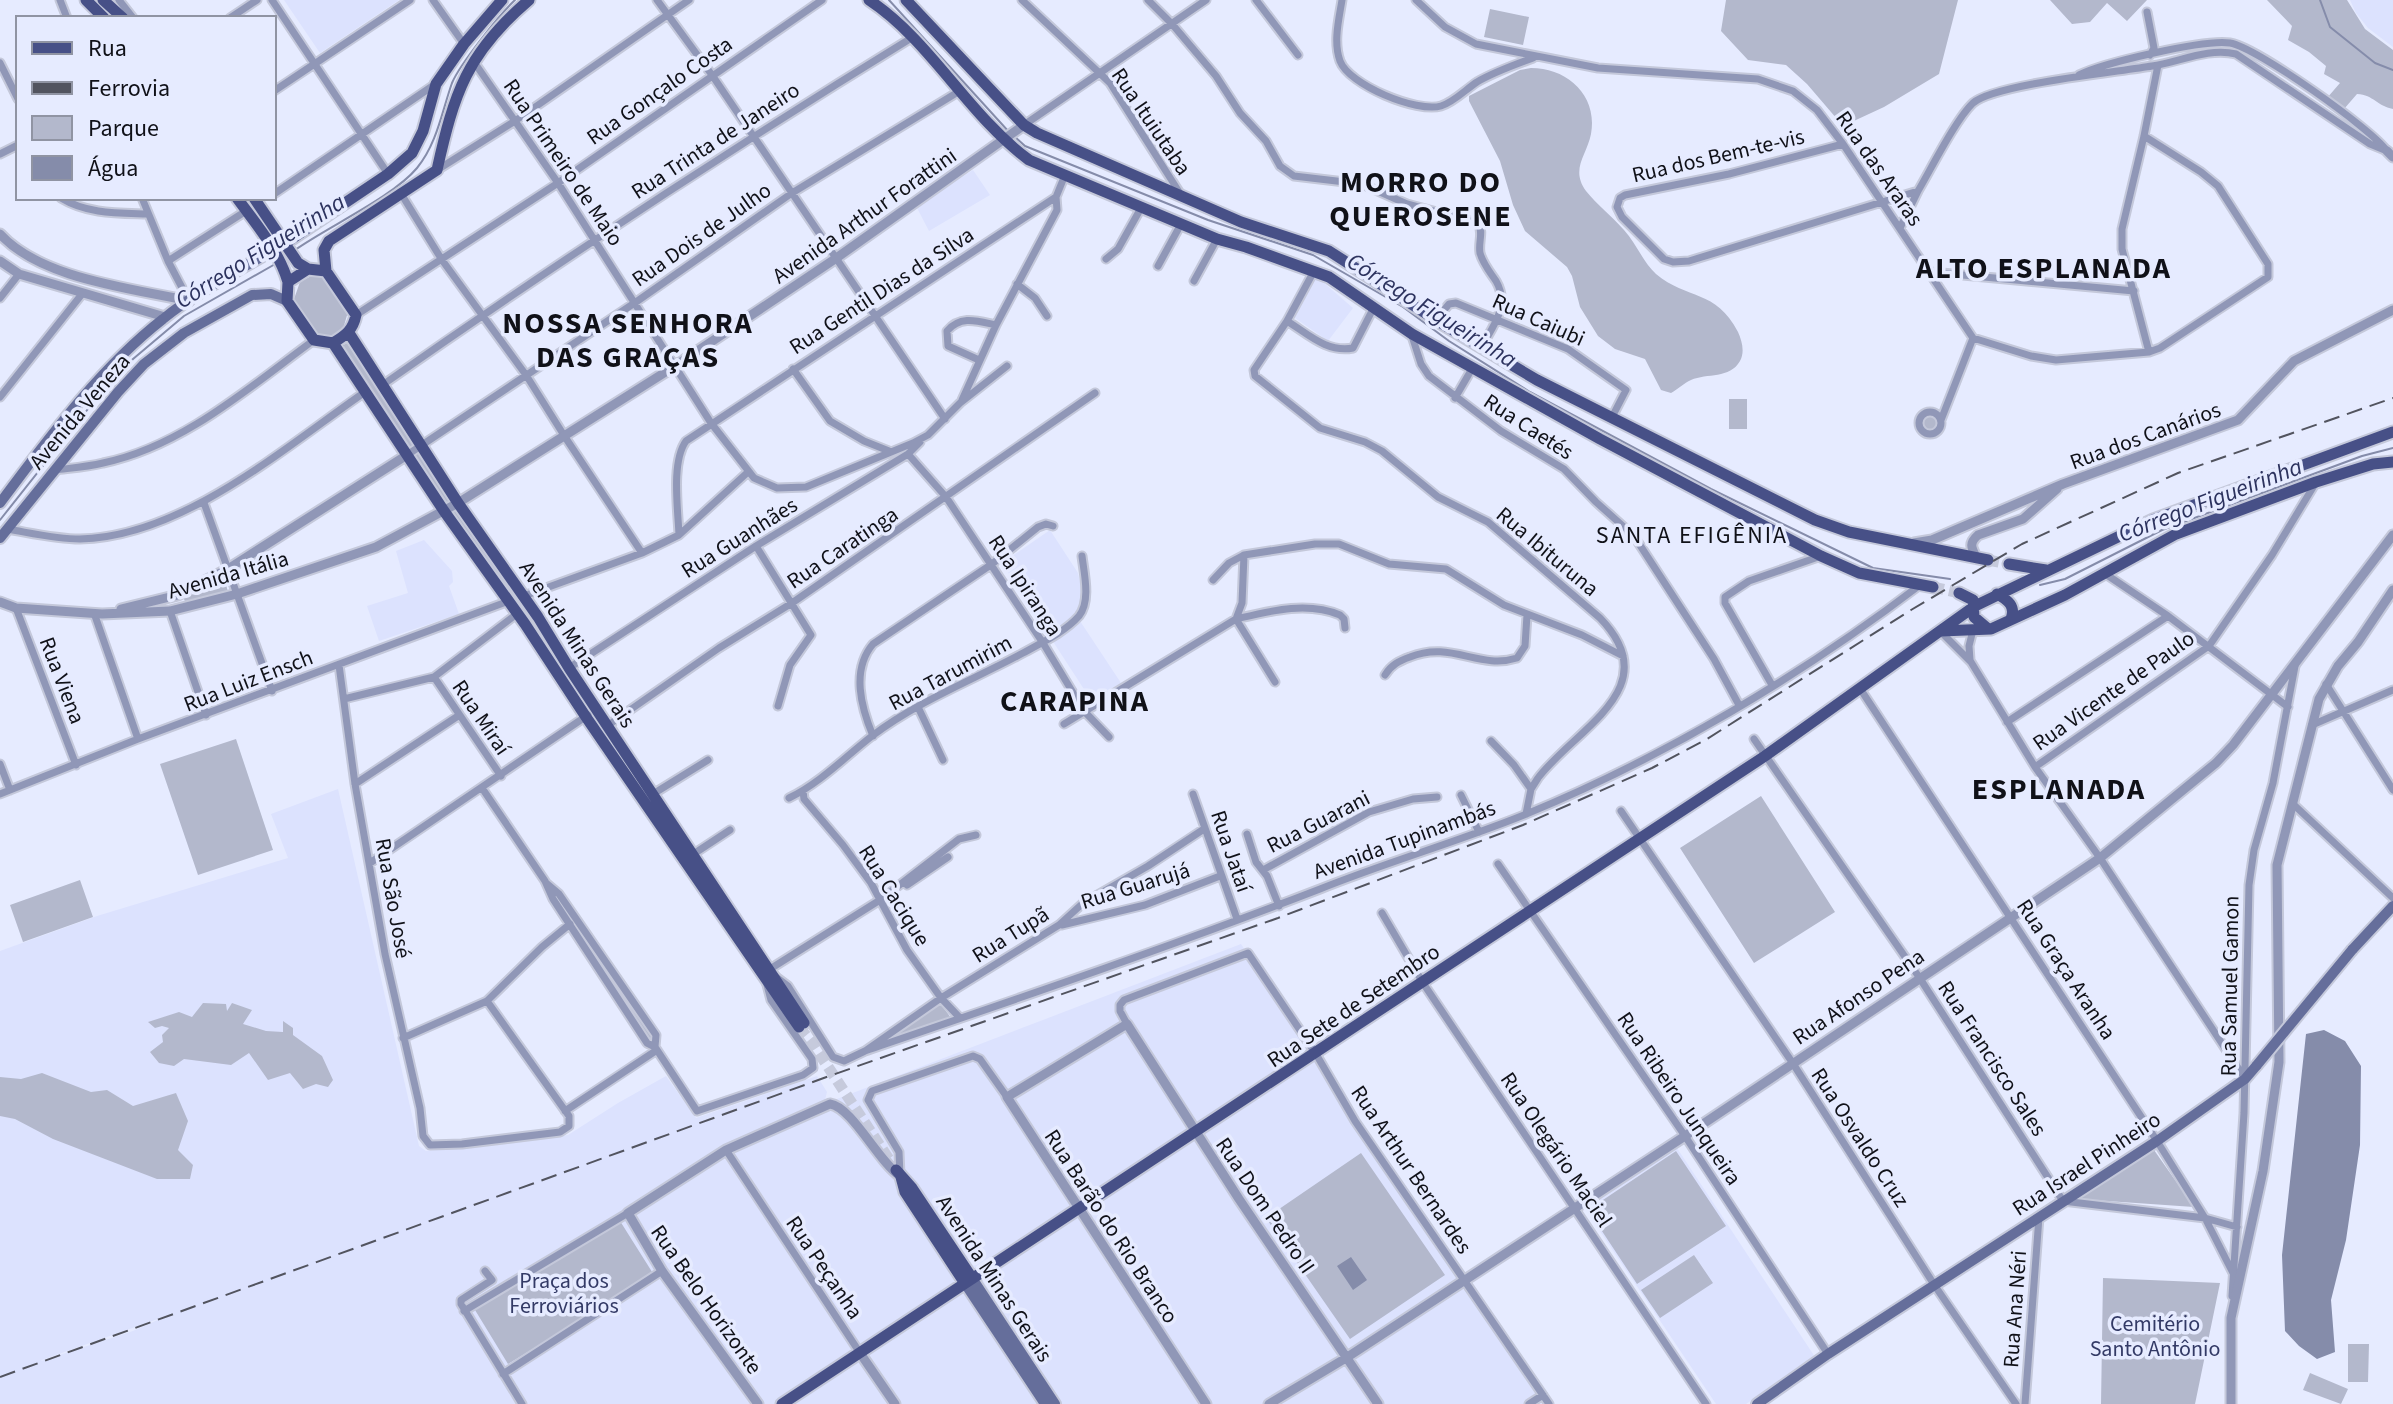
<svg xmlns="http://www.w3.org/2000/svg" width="2393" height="1404" viewBox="0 0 2393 1404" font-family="'Source Sans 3',sans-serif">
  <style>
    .built { fill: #dce2fe; fill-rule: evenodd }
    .green { fill: #b3b8cc }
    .water { fill: #858caa }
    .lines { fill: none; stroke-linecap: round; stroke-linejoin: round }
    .stream { stroke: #858caa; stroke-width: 2 }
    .primary-tunnel { stroke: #c6cadc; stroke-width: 11; stroke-dasharray: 11 5.5; stroke-linecap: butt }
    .minor-casing { stroke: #c4c8da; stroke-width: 11 }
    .tertiary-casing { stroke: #c4c8da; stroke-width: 13 }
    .secondary-casing { stroke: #c4c8da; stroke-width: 14 }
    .primary-casing { stroke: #c4c8da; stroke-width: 15 }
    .minor { stroke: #9097b7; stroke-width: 7 }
    .tertiary { stroke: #9097b7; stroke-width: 9 }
    .secondary { stroke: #656e9b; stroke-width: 10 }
    .primary { stroke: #475087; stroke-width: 11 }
    .rail { stroke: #52545f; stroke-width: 2; stroke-dasharray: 16 8; stroke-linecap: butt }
    .secondary-bridge-casing { stroke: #c4c8da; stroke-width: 14; stroke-linecap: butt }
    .secondary-bridge { stroke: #656e9b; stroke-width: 10 }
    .labels { text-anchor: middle; stroke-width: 7; stroke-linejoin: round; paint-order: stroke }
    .street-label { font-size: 22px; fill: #101118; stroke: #e6ebff }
    .park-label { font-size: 22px; fill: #333a66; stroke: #e6ebff }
    .water-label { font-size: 24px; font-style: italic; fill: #2c325e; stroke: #e6ebff }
    .neighbourhood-label { font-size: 24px; letter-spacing: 2px; fill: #101118; stroke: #e6ebff }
    .district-label { font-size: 30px; font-weight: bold; letter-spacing: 2px; fill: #101118; stroke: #e6ebff }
  </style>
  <rect width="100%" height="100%" fill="#e6ebff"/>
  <path class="built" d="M284 0H399L320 53Z
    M2350 0H2393V47L2368 28 2356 13Z
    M973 170 990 195 929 231 916 206Z
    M1316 276 1353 308 1328 341 1292 316Z
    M1050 530 1078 573 1082 590 1079 607 1073 617 1047 634 1002 563Z
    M424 540 452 571 453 582 449 586 459 614 379 641 367 606 408 593 396 551Z
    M1080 621 1121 683 1091 700 1052 640Z
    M338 789 419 1146 426 1151 568 1135 618 1103 666 1076 696 1118 817 1076 827 1092 824 1104 1241 944 1545 1404H0V951L97 916 288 858 271 814ZM169 1315 133 1331 41 1361 42 1360Z
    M1677 1148 1815 1357 1746 1404H1716L1585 1209Z"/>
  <path class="green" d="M1726 0H1958L1939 74 1884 107 1843 126 1807 84 1786 65 1748 60 1721 31Z
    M2050 0H2147L2127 21 2107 3 2090 22 2072 24Z
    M2267 0H2347L2365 29 2393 50V109C2377 106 2374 95 2357 94L2344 109 2327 98 2340 83 2324 74 2326 66 2309 52 2288 40 2292 26Z
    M1490 9 1529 17 1523 45 1484 37Z
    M1531 68C1567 68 1598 95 1591 134 1587 155 1570 169 1586 191 1597 205 1612 216 1624 230 1636 243 1643 262 1656 274 1687 300 1716 289 1738 332 1742 341 1745 352 1740 361 1730 379 1707 373 1691 380 1684 383 1678 389 1671 393L1661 390 1645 359 1615 349 1598 336 1580 307 1572 276 1567 267 1525 231 1513 205 1500 161 1469 101V96L1520 70Z
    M313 275 324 277 348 312 343 329 331 337 316 334 294 299 300 282Z
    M347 343 536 622 769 978 361 377 343 349V345Z
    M1729 399H1747V429H1729Z
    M1919 423a10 10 0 1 1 20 0a10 10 0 1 1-20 0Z
    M224 577 228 592 187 602 184 600 186 594Z
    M236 739 273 850 198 875 160 764Z
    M1761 796 1835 912 1754 963 1680 848Z
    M80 880 93 917 23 942 10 905Z
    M558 897 653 1037 651 1041 556 901Z
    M939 1002 952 1019 876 1046Z
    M203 1003 226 1004 227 1011 232 1003 252 1010 243 1024 266 1031 283 1032V1021L293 1028V1035L322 1056 333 1080 328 1087 316 1084 303 1089 290 1073 268 1080 249 1053 231 1065 184 1059 174 1066 159 1063 150 1052 163 1042 162 1035 169 1028 162 1026 155 1028 148 1022 179 1012 192 1017Z
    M42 1073 91 1092 107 1090 133 1106 176 1093 188 1121 178 1150 193 1165 190 1179H157L53 1139 15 1119 0 1116V1077L21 1079Z
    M2154 1150 2194 1207 2078 1199Z
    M1676 1151 1726 1226 1637 1284 1588 1210Z
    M1361 1153 1445 1275 1350 1339 1266 1218Z
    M620 1221 654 1275 508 1364 475 1310Z
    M1694 1255 1713 1283 1660 1318 1641 1290Z
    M2103 1278 2220 1283 2195 1404H2101Z
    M2348 1344H2369L2368 1382H2348Z
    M2310 1373 2348 1389 2341 1404 2303 1390Z"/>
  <path class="water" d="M2324 1030 2345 1041 2361 1066 2360 1145 2346 1240 2331 1300 2335 1352 2317 1359 2299 1346 2285 1331 2282 1255 2306 1034Z
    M1351 1257 1367 1280 1353 1290 1337 1266Z"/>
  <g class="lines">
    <path class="stream" d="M889 0 1009 132
      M2320 0 2330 27 2375 63 2393 70
      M1014 136 1025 146 1208 220 1313 255 1403 307 1449 341 1530 392 1711 489 1873 568 1950 579
      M295 250C329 226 393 197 417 168 437 144 442 111 452 83 460 64 499 15 515 0
      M0 520 103 390 133 359 184 316 277 263
      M2040 585 2065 579 2162 530 2362 456 2393 448"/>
    <path class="primary-tunnel" d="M1988 560 2009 564
      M1933 587 1959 593
      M799 1027 813 1044 896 1170"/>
    <g class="minor-casing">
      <path id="minor" d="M60 0 67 18
        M119 0 133 18
        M272 0 388 174
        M433 0 464 44
        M657 0 712 75 945 419
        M1022 0 1110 83 1181 195
        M1148 0 1172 24 1216 76 1240 113 1266 141 1280 166 1294 176 1362 184 1407 204 1478 223C1484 232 1478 242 1480 253 1483 264 1490 272 1496 281 1510 305 1494 325 1482 346
        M1256 0 1298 55
        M1342 0C1339 19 1333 42 1340 61 1349 85 1417 113 1441 106 1454 102 1465 90 1477 82 1494 72 1514 65 1533 58
        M1416 0 1445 27 1476 44 1598 68 1758 79 1793 91 1817 110 1843 144 1973 338 2031 356 2056 360 2149 352 2160 348 2268 277V264L2218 186 2201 172 2144 136
        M2147 12 2154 48 2150 55
        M230 18 257 0
        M474 62 558 183 711 423 754 478 777 488 806 487 913 443 928 435 960 403 1007 366
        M0 63 18 99
        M2079 75C2103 63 2204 39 2230 43 2256 47 2372 129 2387 151
        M274 91 410 0
        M1024 125 1206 0
        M1843 144 1729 174 1625 195 1620 198 1617 207 1622 217 1664 259 1673 262 1689 261 1918 191C1931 169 1956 119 1973 103 1995 84 2118 72 2152 66 2179 62 2209 47 2236 54L2370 144 2387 151
        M0 154 18 145
        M437 170 515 121 689 0
        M400 192 442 260 526 375 565 437 642 553
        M274 194 434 85
        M61 198C87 214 118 213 147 214
        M142 198 168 261 189 301
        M1900 228 1918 191
        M1106 259 1118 249 1141 208
        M168 261 246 211
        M1158 266 1181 224
        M1314 271 1287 321 1254 370 1255 376 1320 428 1365 442 1382 451 1438 497 1488 522 1600 618C1668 688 1576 728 1538 778L1531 789 1526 814
        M1931 272 2134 291
        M1194 281 1217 239
        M1017 284 1035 298 1047 316
        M0 298 19 274
        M356 315 558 183 822 0
        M1436 320 1449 304 1456 303 1568 349 1626 390 1611 419
        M1287 321C1308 334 1327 353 1353 348L1374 307
        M1412 336 1421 364 1429 376 1501 431 1564 469 1596 502 1634 536 1714 659 1739 705
        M2149 352 2122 249V229L2144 136 2158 65
        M979 360 948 346 947 331C961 315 977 321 996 325
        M793 369 830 421 864 441 889 451
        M381 386C555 264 732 148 913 37
        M0 397 82 294
        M1455 398 1473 367
        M962 400 996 325 1057 210 1056 197
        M1919 423a11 11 0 1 1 22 0a11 11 0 1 1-22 0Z
        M1941 420 1973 338
        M908 454 946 497 1043 643 1084 711 1109 737
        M407 455 636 302 792 193 958 92
        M55 470C71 468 87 467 103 463 182 447 251 386 314 340
        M204 503 272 691
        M7 529C31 533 56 539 80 539 182 537 284 448 365 392
        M679 535 748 472
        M756 546 811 635 790 665 778 706
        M1244 555 1242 603 1236 619 1275 682
        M2104 573 2168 616 2288 707
        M1213 580 1229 563 1244 555 1315 544H1339L1389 564 1446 569 1504 605 1582 635 1623 656
        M524 596 642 553 679 535C678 509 671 462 686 441L1056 197 1065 175
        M16 608 76 765
        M170 611 206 715
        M94 613 138 739
        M1941 632 1971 662 2035 767 2100 858 2244 1077
        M1970 660 1969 646 1973 630
        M339 665 355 784 385 954 420 1108 423 1136 430 1145 462 1144 560 1132 569 1126V1116L487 1001
        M569 668 756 546 908 454 920 442
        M1385 675C1391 665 1399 661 1410 657 1451 640 1479 670 1517 658L1525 646 1527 615
        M434 677 501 776
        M2326 684 2393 790
        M1772 685 1725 603V597L1749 581 1821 556
        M1861 690 2157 1141 2205 1218 2233 1273
        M344 699 434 677 518 613
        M918 707 943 760
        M2007 722 2168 616
        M1064 724 1236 619C1270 611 1307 601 1340 615L1344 619 1345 628
        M2312 725 2393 690
        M607 726 719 648 792 603 1095 393
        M873 736C861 707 851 670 873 644L992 564 1038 527 1046 524 1053 526
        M1754 739 1919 977 2063 1201 2205 1218 2237 1227
        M1491 741 1514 765 1531 789
        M0 764 10 790
        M2035 767 2209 646 2272 555 2315 484
        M355 784 458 716
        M482 788 545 881 553 899 647 1043 655 1047 697 1111 803 1075 813 1068 812 1059 771 1000 766 981
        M803 791 804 799 843 845 871 883 907 950 941 998 960 1018
        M0 794 138 739 509 601
        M653 794 708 760
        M1193 794 1237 919
        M1461 795 1479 832
        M789 798C820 783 845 757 872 736 918 701 973 680 1023 653 1041 643 1065 632 1079 616 1091 601 1084 573 1082 556
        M2293 804 2393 898
        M1621 811 1792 1062 1935 1286 2016 1404
        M1247 834 1256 862 1267 876 1279 906
        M692 855 730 830
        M370 863 588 715
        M1498 864 1685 1136 1828 1354
        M1263 870 1369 812 1413 799 1437 797
        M546 883 559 894 656 1035 655 1047
        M907 885 948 857
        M1382 913 1423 983 1706 1404
        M1062 925 1145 905 1220 876
        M770 969 880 900 959 839 976 835
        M776 977 788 986 833 1057 844 1061 865 1051 941 998 1059 925 1082 904 1148 866 1204 829
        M1127 1024 1120 1011V1005L1124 1000 1248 953 1316 1054 1355 1121 1549 1404
        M403 1038 487 1001 542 947 570 924
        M865 1051C1017 999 1170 947 1320 889 1387 862 1457 842 1524 815 1663 758 1802 675 1920 585
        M565 1111 657 1050
        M726 1150 860 1353
        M900 1176 899 1152 868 1100 872 1091 973 1056 980 1059 1007 1097
        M485 1271 492 1280 461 1300V1304L522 1404
        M2232 1296 2244 1113 2249 885 2254 850 2273 783 2295 666
        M464 1311 628 1213
        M503 1374 662 1271
        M1529 1404 1543 1395
        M2025 1404 2039 1217"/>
    </g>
    <g class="tertiary-casing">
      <path id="tertiary" d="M2387 151 2393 157
        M0 234C41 279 131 288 189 301
        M0 261 19 274 165 317
        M1914 543 1932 540 2063 484 2238 420 2294 361 2393 310
        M1976 557C1971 547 1969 543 1978 535L2023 519 2057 489
        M0 602 16 608 102 614 170 611 237 594 376 547 458 503 675 366 835 259 1024 125
        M121 609 178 595 228 569 407 455
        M860 1353 895 1404
        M758 1404 662 1271 628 1213 726 1150 830 1104C852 1107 878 1161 900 1176
        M1206 1404 1007 1097 1127 1024 1239 1199 1378 1404
        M1269 1404 1346 1358 1685 1136 2100 858 2216 763 2233 745 2393 535
        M2231 1404V1318L2263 1171 2279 1062 2277 865 2319 699 2338 666 2358 642 2393 590"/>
    </g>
    <g class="secondary-casing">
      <path id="secondary" d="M0 503C49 438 99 369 163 319 197 291 240 270 278 247
        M0 538 118 392 144 364 184 333 252 295 271 294 287 301
        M2352 950 2393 906
        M972 1278 1055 1404
        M964 1282 1045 1404
        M1757 1404 1828 1354 2157 1141 2245 1079 2257 1065"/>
    </g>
    <g class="primary-casing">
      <path id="primary" d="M86 0 104 18
        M103 0 123 18
        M869 0C931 41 967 114 1029 160L1217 239 1246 247 1329 277 1412 334 1600 439 1821 556 1859 573 1933 587
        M906 0 1024 125 1037 133 1241 222 1329 251 1436 320 1537 380 1815 520 1849 532 1988 560
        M237 198C256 224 279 251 288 282
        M254 198 298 263 308 269
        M284 244 388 174 412 153 423 131 436 84 464 44 502 0
        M308 269 326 271 356 315C353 330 346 335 333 343L314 340 287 301 288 282Z
        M326 271 324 250 329 241 437 170C454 93 467 53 529 0
        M349 333 458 503 538 617 569 668 804 1023
        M333 343 444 511 525 624 586 717 799 1027
        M2009 564 2046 570
        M1959 593 1973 600 1974 617 1987 628
        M1997 594C2008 600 2016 606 2011 619
        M1941 631 1991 629 2065 595 2176 534 2316 482 2373 464 2393 462
        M896 1170 912 1188 972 1278
        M901 1177 905 1192 964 1282
        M782 1404 1765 756 1975 606 2153 520 2393 432"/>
    </g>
    <use href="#minor" class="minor"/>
    <use href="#tertiary" class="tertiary"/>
    <use href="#secondary" class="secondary"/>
    <use href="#primary" class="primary"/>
    <path class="rail" d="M0 1377 821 1079 1278 918 1523 825 1652 768 1707 739 1911 610 2022 544 2178 473 2393 398"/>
    <g class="secondary-bridge-casing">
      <path id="secondary-bridge" d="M2257 1065 2352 950"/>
    </g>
    <use href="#secondary-bridge" class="secondary-bridge"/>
  </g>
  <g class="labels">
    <g class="street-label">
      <text transform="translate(659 90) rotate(-35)" y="8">Rua Gonçalo Costa</text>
      <text transform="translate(1152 121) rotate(56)" y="8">Rua Ituiutaba</text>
      <text transform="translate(715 140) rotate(-33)" y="8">Rua Trinta de Janeiro</text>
      <text transform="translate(1718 155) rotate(-13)" y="8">Rua dos Bem-te-vis</text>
      <text transform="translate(564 162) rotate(56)" y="8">Rua Primeiro de Maio</text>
      <text transform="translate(1880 168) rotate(55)" y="8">Rua das Araras</text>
      <text transform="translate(864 215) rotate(-35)" y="8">Avenida Arthur Forattini</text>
      <text transform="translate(701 234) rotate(-35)" y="8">Rua Dois de Julho</text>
      <text transform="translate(881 290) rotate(-33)" y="8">Rua Gentil Dias da Silva</text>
      <text transform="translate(1539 319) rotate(24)" y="8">Rua Caiubi</text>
      <text transform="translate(79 411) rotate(-50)" y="8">Avenida Veneza</text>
      <text transform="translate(1529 426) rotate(33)" y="8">Rua Caetés</text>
      <text transform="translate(2145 435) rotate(-20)" y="8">Rua dos Canários</text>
      <text transform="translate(739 537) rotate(-32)" y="8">Rua Guanhães</text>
      <text transform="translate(842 547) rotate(-34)" y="8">Rua Caratinga</text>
      <text transform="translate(1548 551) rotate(40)" y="8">Rua Ibituruna</text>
      <text transform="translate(228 574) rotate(-16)" y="8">Avenida Itália</text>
      <text transform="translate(1026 585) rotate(57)" y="8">Rua Ipiranga</text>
      <text transform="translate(578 644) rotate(57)" y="8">Avenida Minas Gerais</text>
      <text transform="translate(950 672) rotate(-28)" y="8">Rua Tarumirim</text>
      <text transform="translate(63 680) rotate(69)" y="8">Rua Viena</text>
      <text transform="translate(248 680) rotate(-21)" y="8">Rua Luiz Ensch</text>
      <text transform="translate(2113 690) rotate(-35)" y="8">Rua Vicente de Paulo</text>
      <text transform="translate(482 717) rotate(56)" y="8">Rua Miraí</text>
      <text transform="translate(1318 821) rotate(-27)" y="8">Rua Guarani</text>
      <text transform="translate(1404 839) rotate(-20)" y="8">Avenida Tupinambás</text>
      <text transform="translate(1232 851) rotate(71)" y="8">Rua Jataí</text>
      <text transform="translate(1135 885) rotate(-17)" y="8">Rua Guarujá</text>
      <text transform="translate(895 895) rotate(58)" y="8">Rua Cacique</text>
      <text transform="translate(394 898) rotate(80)" y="8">Rua São José</text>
      <text transform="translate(1010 934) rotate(-32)" y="8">Rua Tupã</text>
      <text transform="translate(2067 969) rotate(57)" y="8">Rua Graça Aranha</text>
      <text transform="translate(2229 986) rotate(-89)" y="8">Rua Samuel Gamon</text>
      <text transform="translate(1858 996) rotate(-34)" y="8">Rua Afonso Pena</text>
      <text transform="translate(1353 1005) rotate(-34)" y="8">Rua Sete de Setembro</text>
      <text transform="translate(1993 1058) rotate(57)" y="8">Rua Francisco Sales</text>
      <text transform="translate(1680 1098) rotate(56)" y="8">Rua Ribeiro Junqueira</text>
      <text transform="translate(1861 1137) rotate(57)" y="8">Rua Osvaldo Cruz</text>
      <text transform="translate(1557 1149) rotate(56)" y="8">Rua Olegário Maciel</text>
      <text transform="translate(2086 1163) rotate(-33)" y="8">Rua Israel Pinheiro</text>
      <text transform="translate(1412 1169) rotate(56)" y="8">Rua Arthur Bernardes</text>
      <text transform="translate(1266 1205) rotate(56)" y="8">Rua Dom Pedro II</text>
      <text transform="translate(1112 1226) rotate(57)" y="8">Rua Barão do Rio Branco</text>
      <text transform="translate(825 1267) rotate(56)" y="8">Rua Peçanha</text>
      <text transform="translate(995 1278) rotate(57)" y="8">Avenida Minas Gerais</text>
      <text transform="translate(707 1299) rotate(55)" y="8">Rua Belo Horizonte</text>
      <text transform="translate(2014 1309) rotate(-86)" y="8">Rua Ana Néri</text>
    </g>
    <g class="park-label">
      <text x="564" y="1288">Praça dos<tspan x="564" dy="25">Ferroviários</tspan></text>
      <text x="2155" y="1331">Cemitério<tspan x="2155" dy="25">Santo Antônio</tspan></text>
    </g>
    <g class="water-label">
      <text transform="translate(260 251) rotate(-32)" y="8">Córrego Figueirinha</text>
      <text transform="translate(1432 310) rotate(32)" y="8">Córrego Figueirinha</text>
      <text transform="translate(2210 500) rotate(-21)" y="8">Córrego Figueirinha</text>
    </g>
    <g class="neighbourhood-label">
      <text x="1692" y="543">SANTA EFIGÊNIA</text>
    </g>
    <g class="district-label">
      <text x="1421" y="192">MORRO DO<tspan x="1421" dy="34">QUEROSENE</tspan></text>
      <text x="2044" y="278">ALTO ESPLANADA</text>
      <text x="628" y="333">NOSSA SENHORA<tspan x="628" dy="34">DAS GRAÇAS</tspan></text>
      <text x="1075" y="711">CARAPINA</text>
      <text x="2059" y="799">ESPLANADA</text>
    </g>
  </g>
  <rect x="16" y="16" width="260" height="184" fill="#e6ebff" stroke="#9094a3" stroke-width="2"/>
  <rect x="32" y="42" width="40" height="12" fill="#475087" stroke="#9094a3" stroke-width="2"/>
  <text x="88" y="56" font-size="24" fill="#101118">Rua</text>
  <rect x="32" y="82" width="40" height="12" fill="#52545f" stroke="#9094a3" stroke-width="2"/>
  <text x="88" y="96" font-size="24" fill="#101118">Ferrovia</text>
  <rect x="32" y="116" width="40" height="24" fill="#b3b8cc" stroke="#9094a3" stroke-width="2"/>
  <text x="88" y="136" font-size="24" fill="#101118">Parque</text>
  <rect x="32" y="156" width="40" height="24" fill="#858caa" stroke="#9094a3" stroke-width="2"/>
  <text x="88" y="176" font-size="24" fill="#101118">Água</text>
</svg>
